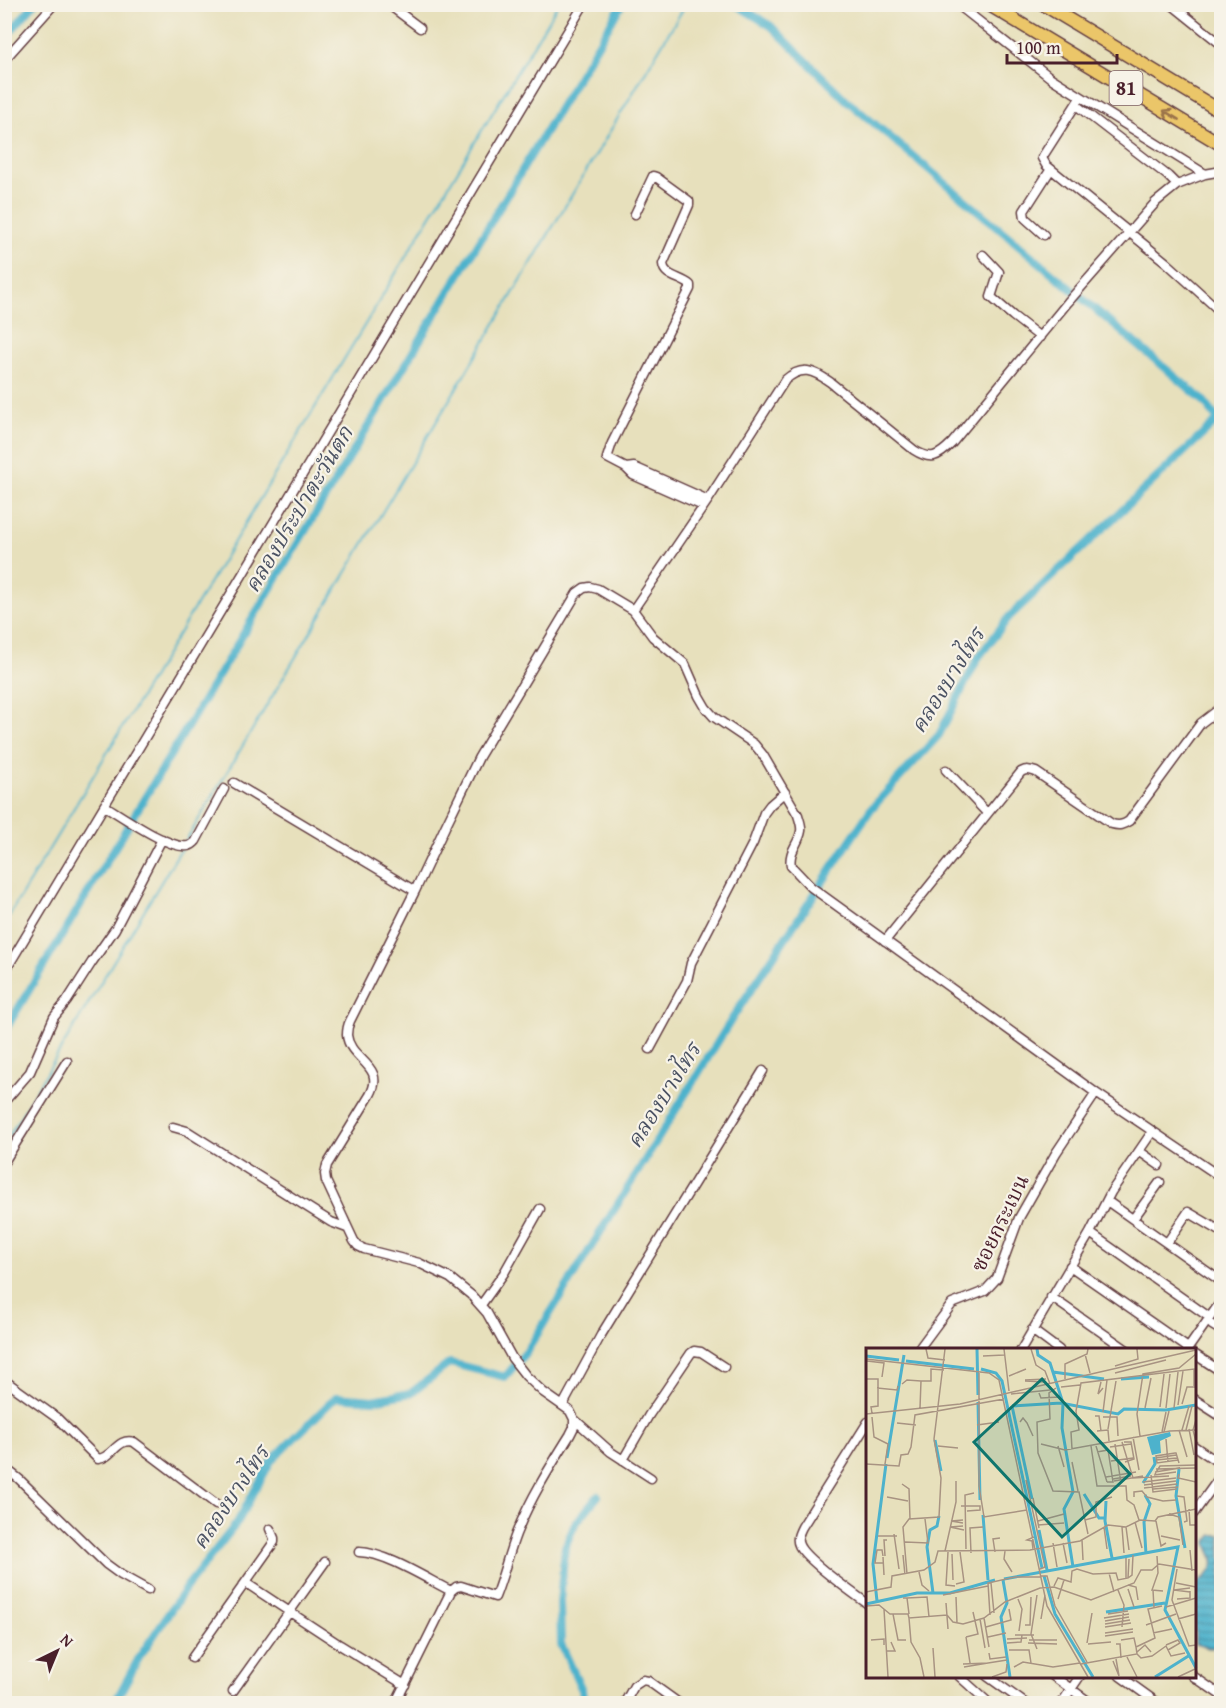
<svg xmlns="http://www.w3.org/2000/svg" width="1226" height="1708" viewBox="0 0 1226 1708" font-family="'Gentium Book Plus','Noto Serif Thai',serif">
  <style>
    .water { fill: url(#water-rules); stroke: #4c687c; stroke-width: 1.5 }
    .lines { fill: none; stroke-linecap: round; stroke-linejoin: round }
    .stream { stroke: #4db2cc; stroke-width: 2 }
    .canal { stroke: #4db2cc; stroke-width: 8 }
    .minor-casing { stroke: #623c41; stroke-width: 11 }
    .highway-casing { stroke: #623c41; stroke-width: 15 }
    .minor { stroke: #fff; stroke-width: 8 }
    .highway { stroke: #ebc669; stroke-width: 12 }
    .oneway { stroke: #9a724a }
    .labels { text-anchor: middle; stroke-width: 4.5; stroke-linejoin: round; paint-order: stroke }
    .shield { fill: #f7f3e8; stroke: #7e5f64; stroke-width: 1.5 }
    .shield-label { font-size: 20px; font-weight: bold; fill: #4a1f2b }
    .street-label { font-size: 21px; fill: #4a1f2b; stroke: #f7f3e8 }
    .water-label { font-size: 22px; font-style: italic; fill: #4b5263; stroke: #f7f3e8 }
    .inset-river { fill: none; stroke: #4db2cc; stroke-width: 3 }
    .inset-road { fill: none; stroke: #a89382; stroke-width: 1.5 }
    .view { fill: #0f766e; fill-opacity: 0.15; stroke: #0f766e; stroke-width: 3 }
    .inset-edge { fill: none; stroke: #4a1f2b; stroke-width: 3 }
  </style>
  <defs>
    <pattern id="water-rules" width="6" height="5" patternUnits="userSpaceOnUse" patternTransform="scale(1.5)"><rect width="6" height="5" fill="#4db2cc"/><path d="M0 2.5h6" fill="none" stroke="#4290a6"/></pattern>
  </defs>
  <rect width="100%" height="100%" fill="#f7f3e8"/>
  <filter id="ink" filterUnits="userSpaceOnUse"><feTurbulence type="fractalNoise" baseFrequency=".0167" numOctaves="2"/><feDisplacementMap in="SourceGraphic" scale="12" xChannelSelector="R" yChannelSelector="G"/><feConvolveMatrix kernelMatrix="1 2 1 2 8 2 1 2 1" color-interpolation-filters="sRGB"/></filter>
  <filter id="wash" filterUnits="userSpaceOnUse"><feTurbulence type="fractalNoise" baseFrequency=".008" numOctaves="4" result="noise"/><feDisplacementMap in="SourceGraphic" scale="24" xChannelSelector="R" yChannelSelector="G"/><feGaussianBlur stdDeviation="1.35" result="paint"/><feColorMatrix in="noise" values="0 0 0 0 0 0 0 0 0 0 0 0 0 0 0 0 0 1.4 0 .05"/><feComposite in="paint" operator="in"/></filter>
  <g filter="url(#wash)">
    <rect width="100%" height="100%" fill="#e7e0bc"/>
    <path class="water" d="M1213 1535H1221L1222 1647 1209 1648 1195 1644 1194 1586C1202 1580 1216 1571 1213 1559 1212 1552 1207 1550 1207 1541Z"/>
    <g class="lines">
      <path class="stream" d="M184 844 686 4
        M4 924 558 4
        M4 1144 181 849"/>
      <path class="canal" d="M735 4 771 26 845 99 1203 400 1222 425
        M4 39 34 4
        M4 1032 622 4
        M114 1704 140 1656 187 1586 237 1523 271 1461 336 1397 373 1400 411 1393 450 1363 505 1377 527 1351 735 1014 871 809 939 735 978 658 1009 617 1218 420 1222 414
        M584 1704 582 1690 561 1644 560 1602 565 1547 575 1524 598 1496"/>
    </g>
  </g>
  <g filter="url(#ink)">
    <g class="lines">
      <g class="minor-casing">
        <path id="minor" d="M388 4 420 28
          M957 4 1051 78 1205 174
          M1171 4 1222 45
          M4 60 54 4
          M1080 98 1043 156 1042 158 1046 165 1167 263 1222 313
          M1076 105 1168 176 1177 185
          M635 214 653 176 656 177 689 201V205L663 264C664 277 681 277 690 285V289L612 443 607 458 626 468 633 475 703 506
          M1044 235 1025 218 1024 211 1051 169
          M983 255 999 272 991 297 1013 316 1040 337
          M626 468 634 467 708 500
          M633 610 708 500 785 380C802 365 813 370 830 382L914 450C931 461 938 457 952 443L1068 302 1156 202 1177 185 1205 174 1222 171
          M946 770 987 813
          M234 783 415 891
          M105 806C122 816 170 850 188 846 193 845 193 844 196 841L224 789
          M885 941 1021 772C1027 769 1030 770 1036 772L1112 824C1119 826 1123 825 1129 821L1201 723 1222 707
          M4 973 584 4
          M650 1049 687 981 691 963 753 843 764 813 770 805 785 792
          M4 1102 30 1072 54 1017 67 1001 92 962 115 929 162 839
          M173 1127 187 1131 331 1222 347 1228
          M1139 1151 1159 1165
          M4 1162 67 1061
          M1107 1201 1222 1282
          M1133 1219 1160 1182
          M1090 1233 1209 1317
          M1167 1243 1188 1212 1222 1232
          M1070 1266 1188 1348
          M1051 1297 1127 1350
          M481 1305 504 1273 540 1209
          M1212 1325 1222 1331
          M1032 1330 1059 1350
          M918 1350 952 1304 985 1291 997 1278 1019 1218 1056 1153 1096 1093
          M1021 1350 1090 1233 1111 1192 1152 1132
          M1187 1350 1222 1300
          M1194 1354 1222 1372
          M4 1380 57 1418 98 1459C113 1458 117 1437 134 1442L216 1504
          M1194 1399 1222 1417
          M563 1405 601 1335 763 1071
          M574 1419 611 1452 651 1478
          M868 1422 802 1527C799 1533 796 1539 799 1545 804 1558 854 1594 868 1604
          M1194 1446 1222 1465
          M623 1460 649 1415 691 1353 694 1351 701 1352 724 1367
          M4 1467 19 1479 106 1564 121 1575 148 1590
          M1194 1513 1222 1474
          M359 1552C387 1553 425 1578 451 1591
          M246 1583 340 1645 405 1685
          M192 1658 274 1542V1538L270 1529
          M959 1676 990 1704
          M987 1676 1026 1704
          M1053 1676 1092 1704
          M1120 1676 1159 1704
          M1193 1676 1222 1696
          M233 1691 325 1562
          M395 1704 451 1591 456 1587 461 1586 495 1597C503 1577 508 1555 516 1534 530 1499 550 1467 570 1435L574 1427V1419L570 1411 543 1392 526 1376 512 1358 487 1313 471 1295 450 1278 419 1263 364 1249 358 1246 354 1241 326 1181 325 1174 327 1165 370 1095C387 1065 349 1060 347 1035 347 1031 348 1025 350 1021L415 891 445 827 479 757 577 593 584 588 590 587 598 589 633 610 653 637 685 664 699 696 706 708 714 717 754 744 763 755 798 815C799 819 802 826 801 831 799 844 788 851 791 866L811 887 1096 1093 1222 1178
          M624 1704 634 1686 643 1680 648 1681 680 1704
          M1061 1704 1080 1676"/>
      </g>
      <g class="highway-casing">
        <path id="highway" d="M988 4 1222 145
          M1043 4 1222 112"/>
      </g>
      <use href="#minor" class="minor"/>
      <use href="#highway" class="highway"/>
    </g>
    <defs><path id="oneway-shaft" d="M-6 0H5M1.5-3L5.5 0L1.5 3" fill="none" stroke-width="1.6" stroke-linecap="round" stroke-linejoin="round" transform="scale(1.5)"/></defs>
    <use class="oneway" href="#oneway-shaft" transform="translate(1171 115) rotate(-149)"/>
  </g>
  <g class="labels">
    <rect class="shield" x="1109.5" y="71" width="33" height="34" rx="4.5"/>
    <g class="shield-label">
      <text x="1126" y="95">81</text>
    </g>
    <g class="street-label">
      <text transform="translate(1000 1223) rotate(-64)" y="7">ซอยกระเบน</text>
    </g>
    <g class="water-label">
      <text transform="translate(298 509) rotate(-59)" y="8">คลองประปาตะวันตก</text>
      <text transform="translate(947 680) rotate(-58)" y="8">คลองบางไทร</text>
      <text transform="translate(663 1095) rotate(-58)" y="8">คลองบางไทร</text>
      <text transform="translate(230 1497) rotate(-56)" y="8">คลองบางไทร</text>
    </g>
  </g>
  <g transform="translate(866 1348)">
    <rect width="330" height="330" fill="#e7e0bc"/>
    <path d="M304 84 305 88 294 93 295 105 286 107 281 89Z" fill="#4db2cc"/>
    <path class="inset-river" d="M111 1 112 47M171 1 172 7 184 15 197 55 196 80 207 144 198 161 207 219M0 8 33 12M40 13 108 21M115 21 130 25 136 33 176 220M187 24 238 31M255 31 283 29M112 54 114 152M146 58 166 151M146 58 195 55 252 66 258 61 300 62 330 57M69 92 75 123M21 110 38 7M313 121 310 148 319 200M277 135 289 116 288 109M218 146 233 170H240M279 147 284 156 278 174 280 206M240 153 239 173 246 210M117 167 122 232M173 182 181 222M178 228 189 266 227 329M138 231 312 199 299 262 330 320M137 232 141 255 135 269 144 329M67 245 61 199 64 182 71 178 73 168M11 253 7 216 20 116M0 256 51 245H84L129 232M240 264 299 255M289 329 324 307"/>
    <path class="inset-road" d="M60 1 62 10 79 12M138 1 143 43M165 1 170 17 179 23 184 36M219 6 224 25M117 8 138 7M0 11 123 25 133 32 181 258 222 329M1 13 18 15 16 29M249 18 272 11 271 1M113 24V138L118 169 161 162M249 25 300 12M143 28 160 21M0 31H12V58L5 59 6 65M199 31V16L221 6 222 1M159 32 180 31M159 33 179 34M235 34 232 46 237 40M36 36 41 32 55 33M195 39 214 37M11 40 31 42 32 38M190 40 183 45 184 71 171 74 172 105 187 143 213 144 222 186M173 45 175 50 194 49M145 46 184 42M316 56 321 39H329M312 57 317 23M294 59 298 26M54 60 55 33H65V21L78 22M279 60 285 30M300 60 304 26M308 60 312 24M237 64 241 32M0 66 94 56 330 2M229 68H233L235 83M6 69 8 89 22 96 19 116M237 69H251L252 88M330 72 327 82 330 94M154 74 157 70 161 75 167 88M31 75 50 77M111 77 133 74M242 81 250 33M323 81 328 107M313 82 321 109M316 82 323 58M320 82 326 58M231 83 242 82 243 93M296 84 300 64M298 84 303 63M274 88 271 66 277 26 313 20 330 6M267 89 273 122M300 91 302 114M256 94 267 130 303 128M258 94H265L268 111 259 114M175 96 199 102 304 83 330 82M249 96 255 135M72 98 92 100M192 98 198 119M225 98 231 138H260L261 152 268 157 273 172M230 98 241 134M244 99 265 96M206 101 205 84 213 82 210 63 215 35 328 21V38M231 104 242 102 247 134H241M290 110 310 107M290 112 311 110M312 112 291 115 290 108 309 105H310L313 115M245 113 267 110M206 114 212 143M0 116 33 118 35 107 42 106 45 99 49 67 138 51M290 121 330 120M289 124 314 120M289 126 294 118 330 117M313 126 312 130 330 134M285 127 287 144 311 141M288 127 310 124M240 129 270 124M247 131 265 128M160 132 179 219 174 221M248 133 277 128M277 134 310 130M36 136 43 141 44 171M278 137 310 133M278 140 311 136M287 141 312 139M311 148 318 149 321 173 318 174M21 149 42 153M268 149V144L276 143 281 149 297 153 310 152M167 150 173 180M95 158H114V162L101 163M323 161 324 177H330M303 166 313 169 317 197M219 172 230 169V154L246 149M172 173 198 166M290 173 295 198 300 195M269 174 276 200M97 175 85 173 97 172M172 177 198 175M97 178 84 179 98 182M238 179 241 201M256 179 258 205M260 179 263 202M28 186 33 221M12 188H31M295 188 314 192M216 192 217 212M39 194 62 195 59 171M187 195 191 219M197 195 201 215M100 201 99 147 108 145M167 201 166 193 161 192 168 189M324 202 326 223M79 203 90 154V133M139 203 138 211 146 224M82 204 80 237 89 238M129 204 127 191 134 190M105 205 104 180 117 179M86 206 87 232M37 207 39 227M17 208 16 202H11L9 215H17M19 208 18 192H21M291 208 292 225 286 242 297 243M17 209 18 227M311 221 306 252 323 298 330 297M53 224 56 237 63 243M243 225 248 244M41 226 37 179 43 171 73 169 75 130 68 91 79 1M175 228H181L189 258 221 314M260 230V210M262 230 266 227 267 207M125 235 128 265M310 235 330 239M90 236 98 234 94 204M262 237 270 239 272 252M188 238 192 230 205 234 206 223 211 221 227 226 250 225 252 232 262 230 263 211M324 240 308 242 324 244M262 241 268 259M252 242 258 257 256 279M287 242 288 260M0 244 25 239 26 228 58 222 69 214 72 203 164 202 214 193 242 177 260 179 274 172 289 173 292 169 330 161M77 247 122 238M171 247 165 286 171 301M90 249 91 275M37 250H41L43 266M41 250 61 249 63 269M152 251 156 261 153 283M192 251 198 232M311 251 324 250V243M80 255 82 281M0 258 13 257 24 266H42L43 270 81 267 87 274 97 276 118 270 139 254 174 240 188 239 225 252 268 235 275 222H286L293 216 330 222M300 259 330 250M18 261 22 329M27 266 32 292H40M242 266 262 263M124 267 122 235 149 229H175M43 270 45 294 54 310 58 329M118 270 123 299M238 270 263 266M114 271 119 300M175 271 179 247M312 271 330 266M239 273 263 269M239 276 264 272M159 277H164L165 249M280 277 310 266M120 279 145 272 143 261M239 279 265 275M239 285 267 281M287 285 306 281M149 287H168M239 288 267 284M100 289 112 286 107 264M100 289 104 315M122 289 140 285M141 291 161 290M5 292 18 291V297M163 292H191M255 292 268 290 270 299M141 295 155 294 156 287M162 295 191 296M221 295 226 265M222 296 245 294M250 296H254L255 310M300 297 312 292 314 295 302 302M67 300 69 329M143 302H163L165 315M20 303H29L25 294M271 304 279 297 285 304M123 305 124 311 140 309M271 306 275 310 286 308 300 298 305 308 319 305M261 309 271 329M247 313 253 328 250 311M122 315 141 312M97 316 122 315 98 319M215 316 271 306 270 299 289 290 282 261 296 258M148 319 157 314 187 319 214 315M126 329 140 324 141 316M312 329 329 321"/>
    <path class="view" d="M176 31 264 126 196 189 108 94Z"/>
    <rect width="330" height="330" class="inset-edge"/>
  </g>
  <rect width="1226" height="1708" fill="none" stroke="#f7f3e8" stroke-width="24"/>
  <g transform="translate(57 1651) rotate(43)" stroke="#f7f3e8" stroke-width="4.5" paint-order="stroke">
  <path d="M0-4.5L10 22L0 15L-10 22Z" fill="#4a1f2b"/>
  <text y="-9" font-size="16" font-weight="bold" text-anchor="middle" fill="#4a1f2b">N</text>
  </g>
  <path d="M1007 54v9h110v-9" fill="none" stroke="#4a1f2b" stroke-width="3"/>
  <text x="1016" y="54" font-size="18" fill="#4a1f2b" stroke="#f7f3e8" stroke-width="4.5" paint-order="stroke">100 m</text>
</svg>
